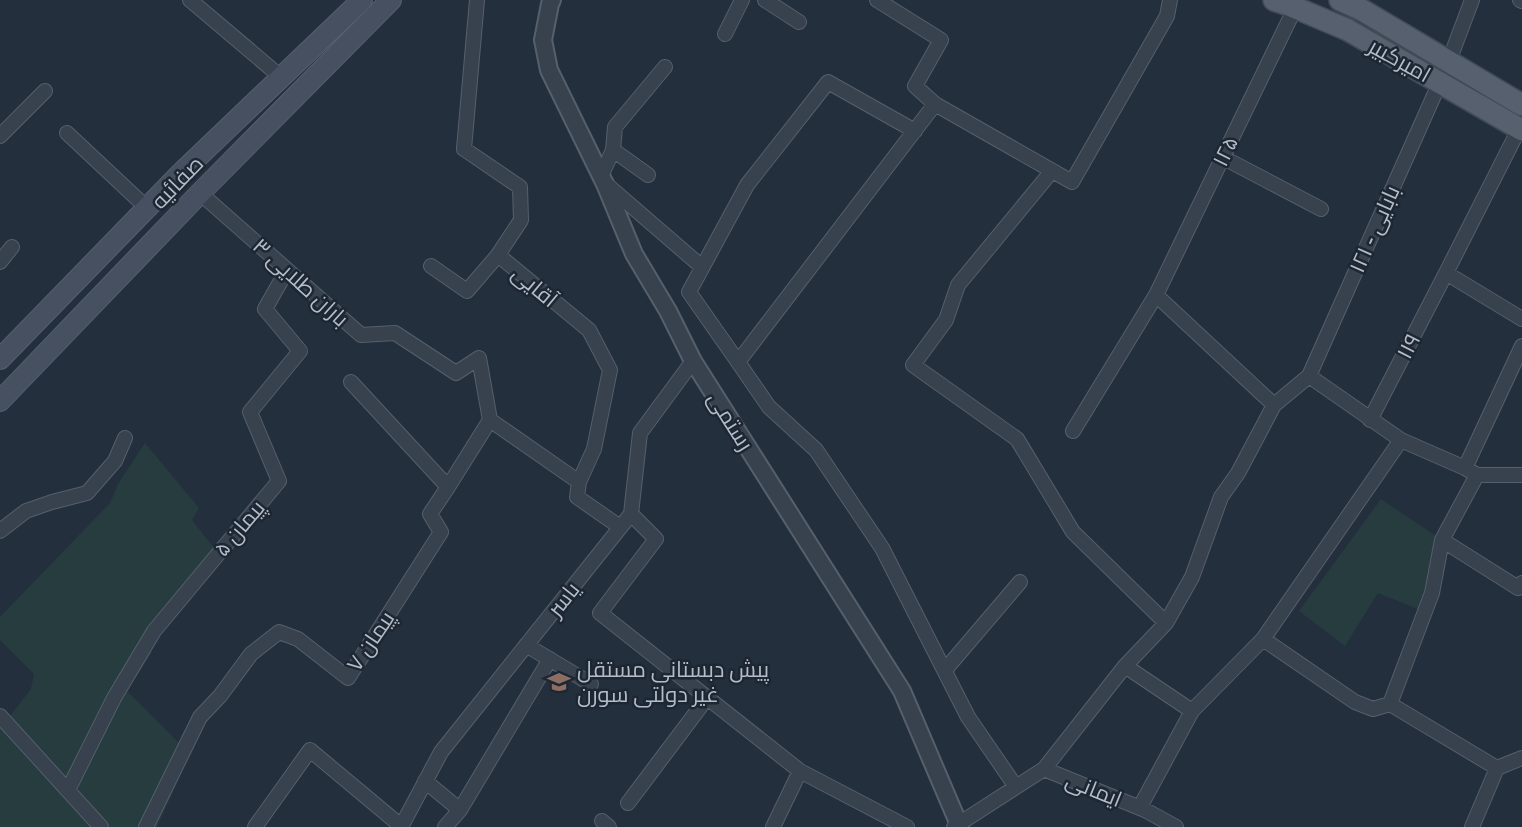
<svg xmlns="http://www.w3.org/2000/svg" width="1522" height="827" viewBox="0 0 1522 827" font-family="Signika,Cairo,sans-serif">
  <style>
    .green { fill: #263c3f }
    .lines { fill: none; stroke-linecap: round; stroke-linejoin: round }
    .minor-casing { stroke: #565f6c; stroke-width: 16 }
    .tertiary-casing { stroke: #565f6c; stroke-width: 20 }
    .secondary-casing { stroke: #565f6c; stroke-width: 22 }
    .primary-casing { stroke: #414a57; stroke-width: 24 }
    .minor { stroke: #38414e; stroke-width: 14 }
    .tertiary { stroke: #38414e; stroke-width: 16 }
    .secondary { stroke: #465061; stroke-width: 20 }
    .primary { stroke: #56606e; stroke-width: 21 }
    .labels { text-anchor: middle; stroke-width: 5; stroke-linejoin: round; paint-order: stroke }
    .street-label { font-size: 22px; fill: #b4bcc9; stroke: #1d2633 }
    .poi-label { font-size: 22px; fill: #b4bcc9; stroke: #1d2633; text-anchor: start }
  </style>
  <rect width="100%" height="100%" fill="#242f3e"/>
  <path class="green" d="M145 443 199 508 192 520 214 548 142 643 152 652 127 691 190 754 157 827H0V726L4 724 31 689 34 674 0 640V617L110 503 118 484Z
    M1381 499 1442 540 1425 612 1378 593 1345 646 1299 611Z"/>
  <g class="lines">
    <g class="minor-casing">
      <path id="minor" d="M190 0 281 77
        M477 0 464 149 520 187 521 220 498 255 589 330 610 370 594 449 579 482 577 497 620 527
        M765 0 799 22
        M877 0 941 40 915 86 935 104
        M1520 0 1522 1
        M725 34 742 0
        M1449 61 1472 0
        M67 133 147 208
        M0 136 45 91
        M613 150 615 127 665 67
        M1222 157 1321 209
        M1052 171 958 285 946 320 913 365 1017 439 1073 532 1166 623
        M601 176 613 150 648 175
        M606 184 702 267
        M200 193 361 335 395 333 456 373 479 358 490 420 579 482
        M0 262 12 247
        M431 266 467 291 498 255
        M1446 273 1519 129
        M738 362 689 292 747 185 828 82 915 131
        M1309 376 1440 82
        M1274 405 1156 295 1295 8
        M1370 420 1446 273 1522 319
        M1073 431 1156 295
        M1465 468 1522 346
        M1477 475H1522
        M448 487 490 420
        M631 514 656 539 600 613 800 771
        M0 531 26 511 52 502 87 493 115 461 125 438
        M1442 540 1518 588 1522 583
        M526 645 591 684
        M1125 666 1192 711
        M945 670 1020 582
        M1390 704 1497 768
        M0 716 101 827
        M1044 769 1145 810 1176 827
        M425 781 460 810 445 827
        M1016 787 968 717 882 548 816 450 769 407 738 362 935 104 1072 182 1167 16 1170 0
        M68 790 114 698 154 631 279 481 250 412 300 351 265 309 287 270
        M628 803 707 698
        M1140 807 1192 711 1263 639
        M460 810 550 659
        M602 821 609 827
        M146 827 200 717 220 696 251 654 279 632 298 639 348 678 441 532 430 514 448 487 351 382
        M255 827 310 750 401 826
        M401 827 441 752 631 514 640 433 693 361
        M773 827 800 771 907 827
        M954 827 1044 769 1125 666 1166 623 1192 577 1221 497 1238 473 1274 405 1309 376 1401 440 1465 468 1477 475 1442 540 1432 593 1390 704 1373 709 1355 702 1263 639 1401 440
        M1472 827 1497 768 1522 758"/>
    </g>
    <g class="tertiary-casing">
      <path id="tertiary" d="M552 0 550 4 543 40 549 70 605 184 634 254 668 311 693 361 902 691 960 827"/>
    </g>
    <g class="secondary-casing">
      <path id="secondary" d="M0 359 181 173 362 0
        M0 401 200 193 391 0"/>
    </g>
    <g class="primary-casing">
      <path id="primary" d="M1274 0 1289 5 1348 30 1522 130
        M1340 0 1362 10 1522 105"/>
    </g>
    <use href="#minor" class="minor"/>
    <use href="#tertiary" class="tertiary"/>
    <use href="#secondary" class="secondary"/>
    <use href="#primary" class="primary"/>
  </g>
  <defs>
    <g id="school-bare" transform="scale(1.8)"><path d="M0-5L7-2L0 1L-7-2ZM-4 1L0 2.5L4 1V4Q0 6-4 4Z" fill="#8d6e63" stroke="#1d2633" stroke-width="2.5" paint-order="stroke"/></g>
  </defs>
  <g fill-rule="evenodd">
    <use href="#school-bare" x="559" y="682"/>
  </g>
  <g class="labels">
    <g class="street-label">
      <text transform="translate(1400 60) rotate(29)" y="8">امیرکبیر</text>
      <text transform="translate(1225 151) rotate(-64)" y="8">۱۲۵</text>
      <text transform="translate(177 182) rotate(-46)" y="8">صفائیه</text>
      <text transform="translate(1374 229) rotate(-66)" y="8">بابایی - ۱۲۱</text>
      <text transform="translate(301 282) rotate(42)" y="8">باران طلایی ۳</text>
      <text transform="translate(535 286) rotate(40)" y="8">آقایی</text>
      <text transform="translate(1408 346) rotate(-63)" y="8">۱۱۹</text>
      <text transform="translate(731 421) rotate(58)" y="8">رستمی</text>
      <text transform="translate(239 528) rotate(-50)" y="8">پیمان ۵</text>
      <text transform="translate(563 599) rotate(-51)" y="8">یاسر</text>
      <text transform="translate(370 641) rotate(-56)" y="8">پیمان ۷</text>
      <text transform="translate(1094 789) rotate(22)" y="8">ایمانی</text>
    </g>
    <g class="poi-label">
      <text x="577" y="677">پیش دبستانی مستقل<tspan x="577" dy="25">غیر دولتی سورن</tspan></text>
    </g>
  </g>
</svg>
